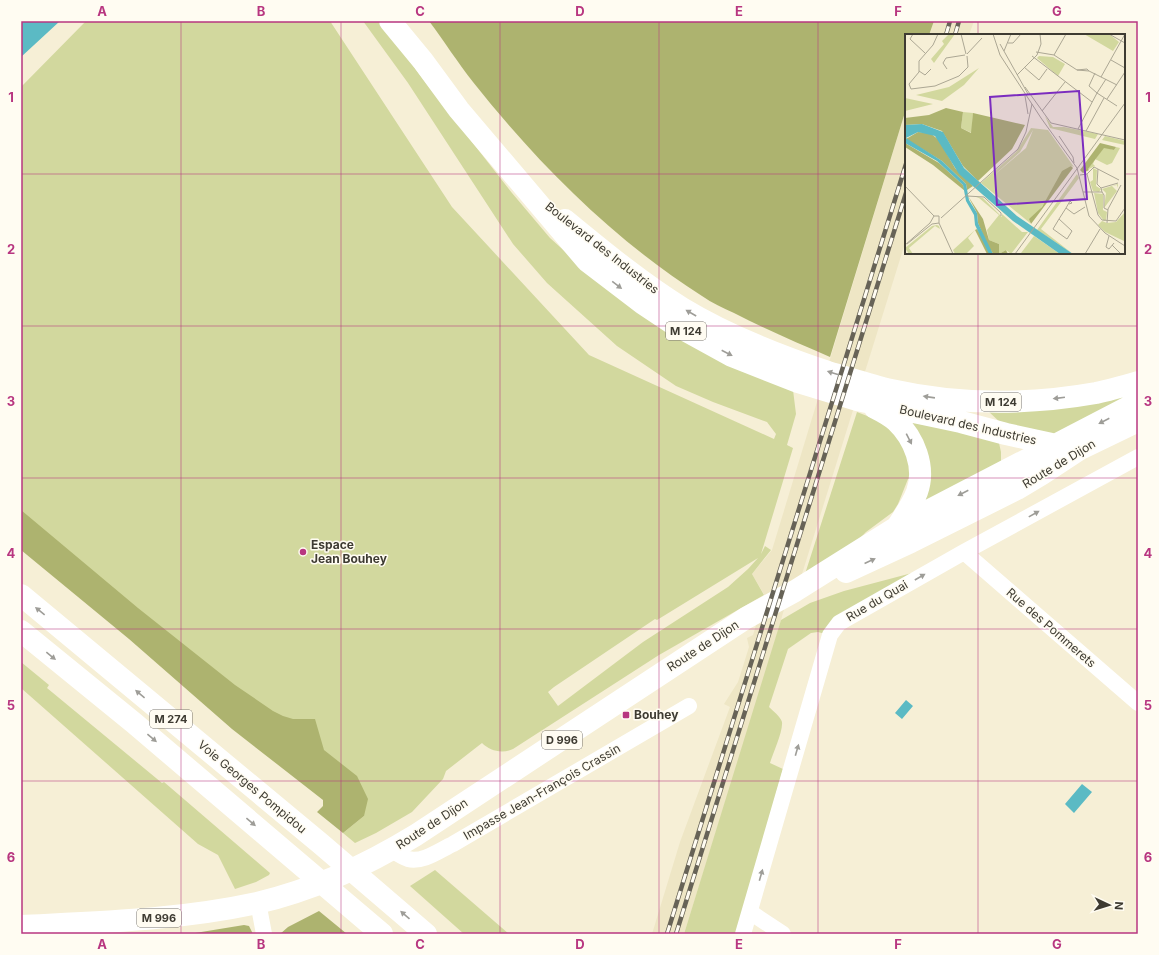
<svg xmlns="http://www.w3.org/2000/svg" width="1159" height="955" viewBox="0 0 1159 955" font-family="Inter,sans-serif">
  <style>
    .built { fill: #eee6c5 }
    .green { fill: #d2d89e; fill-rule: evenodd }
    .forest { fill: #adb36f }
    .water { fill: #5bbac4 }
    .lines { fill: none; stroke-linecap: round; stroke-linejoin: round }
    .street { stroke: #fff; stroke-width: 16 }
    .primary { stroke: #fff; stroke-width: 22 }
    .highway { stroke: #fff; stroke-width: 22 }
    .rail-casing { stroke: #676357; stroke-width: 4.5 }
    .rail { stroke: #fffcf2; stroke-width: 3; stroke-dasharray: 9; stroke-linecap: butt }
    .oneway { fill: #9e9d98 }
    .grid { fill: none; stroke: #b83680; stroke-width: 1; stroke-opacity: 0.55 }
    .poi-dot { fill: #b83680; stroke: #fffcf2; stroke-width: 1.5 }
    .labels { text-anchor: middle; stroke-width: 3; stroke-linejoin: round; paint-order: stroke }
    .shield { fill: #fffcf2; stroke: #78756c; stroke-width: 1 }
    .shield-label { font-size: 11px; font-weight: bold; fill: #3e3b32 }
    .street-label { font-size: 12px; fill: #3e3b32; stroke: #fffcf2 }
    .poi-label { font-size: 12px; font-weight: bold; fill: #3e3b32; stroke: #fffcf2; text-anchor: start }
    .inset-road { fill: none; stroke: #aca794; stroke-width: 1 }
    .view { fill: #7b2cbf; fill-opacity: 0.15; stroke: #7b2cbf; stroke-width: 2 }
    .inset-edge { fill: none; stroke: #3e3b32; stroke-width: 2 }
    .neatline { fill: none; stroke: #b83680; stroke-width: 1.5 }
    .grid-label { font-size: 13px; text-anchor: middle; font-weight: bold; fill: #b83680 }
  </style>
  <rect width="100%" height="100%" fill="#f6efd6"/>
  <path class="built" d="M934 21H974L969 35H929Z
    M906 109V240L802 574 792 581 768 666 684 934H652L680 842 730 707 724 704 738 682 749 647 747 638 753 635 765 596 752 574 772 550Z"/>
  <path class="green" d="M86 21H330L452 207 589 355 774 439 776 434 767 422 713 402 676 386 617 346 547 283 513 244 408 83 363 21H380L426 83 512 193 550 238 600 283 793 390 796 414 787 445 793 448 761 554 765 546 771 550 752 574 764 595 659 655 513 749C502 754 490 751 482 743L446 771 443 779 412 812 376 833 355 843 343 833 364 816 21 533V87ZM758 558 748 569 728 587 643 642 558 706 548 692 554 687 655 619 657 620Z
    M1138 392 1057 439 1003 425 988 411Z
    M857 412 885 423 904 442 913 477 908 479 898 504 893 512 866 532 851 547 805 574Z
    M902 413 999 443 1001 452V461L920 510Z
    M912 573 825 634 818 632 811 633 788 649 769 707C773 711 780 716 782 722 783 732 773 753 770 763L783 769 737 934H684L781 620 810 603 844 591Z
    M21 662 49 685 47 688 162 783 164 782 270 873 269 875 256 882 235 889 218 855 198 844 21 688Z
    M435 870 509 934H464L410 886Z"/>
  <path class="forest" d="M429 21H934L929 35H906V109L830 357C798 343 765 329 734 313 723 308 712 303 702 296 614 240 538 164 473 82 458 63 444 41 429 21Z
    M21 510 138 608 235 685 273 711 283 716 293 719H315L324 750 357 776 368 799 364 816 343 833 317 812 323 806V800L232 729 129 639 21 550Z
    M319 911 347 934H280L288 927Z
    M244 925 249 926 253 934H189Z"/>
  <path class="water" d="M21 21H60L21 57Z
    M906 700 913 706 902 719 895 713Z
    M1082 784 1092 792 1074 813 1065 804Z"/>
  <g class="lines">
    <path class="street" d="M964 552 1138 703
      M391 850C397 853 402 857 408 859 423 863 440 850 453 844L689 706
      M258 902 264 934
      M750 912 783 934
      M743 934 830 635 839 623 964 552 1138 457"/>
    <path class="primary" d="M390 21 423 61 459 110 587 261 642 303 672 323 732 356 798 382 857 400 961 422 1006 434 1061 446
      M565 220C603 251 640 282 682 308 728 336 777 355 828 372 849 378 870 385 891 390 958 405 1028 405 1096 393 1110 390 1124 386 1138 382
      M875 408C881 411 890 416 896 421 914 438 926 467 917 492 912 505 904 516 897 527
      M846 572 911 542 1017 489 1042 474 1080 449 1138 421
      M21 926C100 922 179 920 257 903 313 890 367 865 416 835L746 618 795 591 897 527 1138 402"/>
    <path class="highway" d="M21 595 321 844 426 934
      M21 631 134 723 382 934"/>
    <g class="rail-casing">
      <path id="rail" d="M946 35 950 21
        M955 35 959 21
        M667 934 906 164
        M676 934 906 193"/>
    </g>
    <use href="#rail" class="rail"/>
  </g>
  <defs><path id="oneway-solid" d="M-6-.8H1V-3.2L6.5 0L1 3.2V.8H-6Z"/></defs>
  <g class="oneway">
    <use href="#oneway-solid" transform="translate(617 285) rotate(37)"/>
    <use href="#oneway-solid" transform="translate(691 313) rotate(-150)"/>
    <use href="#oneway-solid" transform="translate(727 353) rotate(27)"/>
    <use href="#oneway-solid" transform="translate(833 373) rotate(-163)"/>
    <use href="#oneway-solid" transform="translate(929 397) rotate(-172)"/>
    <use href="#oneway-solid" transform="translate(1059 398) rotate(173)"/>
    <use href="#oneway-solid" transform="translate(1104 421) rotate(153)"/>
    <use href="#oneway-solid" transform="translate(909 439) rotate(63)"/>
    <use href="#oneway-solid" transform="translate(963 493) rotate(153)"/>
    <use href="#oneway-solid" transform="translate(1034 514) rotate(-29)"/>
    <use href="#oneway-solid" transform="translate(870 561) rotate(-25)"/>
    <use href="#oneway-solid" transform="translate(920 577) rotate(-30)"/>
    <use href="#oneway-solid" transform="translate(40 611) rotate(-141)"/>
    <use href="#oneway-solid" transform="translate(51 656) rotate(39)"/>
    <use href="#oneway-solid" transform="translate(140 694) rotate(-140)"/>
    <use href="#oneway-solid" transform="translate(152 738) rotate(40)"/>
    <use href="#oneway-solid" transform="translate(797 750) rotate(-74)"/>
    <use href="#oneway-solid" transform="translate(251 822) rotate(40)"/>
    <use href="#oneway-solid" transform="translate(761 875) rotate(-74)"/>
    <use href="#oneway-solid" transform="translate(405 915) rotate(-139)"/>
  </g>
  <path class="grid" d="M181 21V934M341 21V934M500 21V934M659 21V934M818 21V934M978 21V35M21 174H906M1124 174H1138M978 253V934M21 326H1138M21 478H1138M21 629H1138M21 781H1138"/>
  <g class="poi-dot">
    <circle cx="303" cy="552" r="4"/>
    <rect x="622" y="711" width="8" height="8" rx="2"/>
  </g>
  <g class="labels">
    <g class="shield">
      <rect x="666" y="322" width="40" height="18" rx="3"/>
      <rect x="981" y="393" width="40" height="18" rx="3"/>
      <rect x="150" y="710" width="42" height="18" rx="3"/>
      <rect x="542" y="731" width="40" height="18" rx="3"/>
      <rect x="137" y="909" width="44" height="18" rx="3"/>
    </g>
    <g class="shield-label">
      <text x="686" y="335">M 124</text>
      <text x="1001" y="406">M 124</text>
      <text x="171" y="723">M 274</text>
      <text x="562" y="744">D 996</text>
      <text x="159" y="922">M 996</text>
    </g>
    <g class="street-label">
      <text transform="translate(602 248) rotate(38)" y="4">Boulevard des Industries</text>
      <text transform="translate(968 425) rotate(13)" y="4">Boulevard des Industries</text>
      <text transform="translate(1059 464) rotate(-31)" y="4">Route de Dijon</text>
      <text transform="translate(877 601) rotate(-30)" y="4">Rue du Quai</text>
      <text transform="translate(1051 628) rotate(41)" y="4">Rue des Pommerets</text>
      <text transform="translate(703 646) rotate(-33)" y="4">Route de Dijon</text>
      <text transform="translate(252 787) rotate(40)" y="4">Voie Georges Pompidou</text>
      <text transform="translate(542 792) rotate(-30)" y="4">Impasse Jean-François Crassin</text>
      <text transform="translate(432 824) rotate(-33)" y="4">Route de Dijon</text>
    </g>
    <g class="poi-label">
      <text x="311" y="549">Espace<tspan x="311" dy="14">Jean Bouhey</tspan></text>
      <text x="634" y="719">Bouhey</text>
    </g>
  </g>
  <g transform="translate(905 34)">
    <rect width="220" height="220" fill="#f6efd6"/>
    <path d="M44 0H50L29 29 26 25 39 10 37 7ZM179 0H204L214 8 208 17ZM134 22 148 23 160 30 153 42 132 24ZM74 34 59 51 37 67 11 61 44 53ZM0 64 28 70 0 77ZM58 78 68 79 67 99 56 94ZM140 82 148 93H159L193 100 190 105 145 94ZM126 94 143 96 169 133 166 132 125 189 76 149 111 118ZM128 96 121 114 87 143 115 118ZM200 102 220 107V111L197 106ZM199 113 209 116 211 113 215 114 207 129 202 131 190 125 188 130 190 132 182 136ZM188 134 192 136 191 152 196 155 194 158 188 157 185 148 188 146ZM172 140 174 144 136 195 168 220 132 196ZM213 150V154L212 151 207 152 212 157 199 174 201 159 197 155ZM189 159 198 160V176L202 178 201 186 199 187 193 179ZM69 162 78 164 97 183V180L117 198H123L106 220 101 216 94 220V210L84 206 82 196 94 181 74 164ZM220 178 219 207 200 198 193 191 197 187 202 189 211 188ZM32 191 34 192 35 195 30 192 4 214 8 220H4L0 214 27 192ZM70 196 63 204 69 212 61 220H50L48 216ZM129 202 155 220 116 219Z" fill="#d2d89e" fill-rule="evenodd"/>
    <path d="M41 74 58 78 56 94 66 99 68 79 120 91 107 115 73 147 58 132 37 97 17 90 0 91V84L24 81ZM13 98 25 99 34 106 50 134 68 152 62 156 61 150 37 127 1 105ZM0 109 34 129 58 151 60 157 28 131 0 113ZM195 109 211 113 209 116 199 114 183 135 184 136 178 139 175 136ZM166 132 168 134 126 190 124 185 137 173 157 137ZM63 162 78 185 84 206 94 210V220L101 216 103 220H88L86 216 87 220H82L70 196 72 195 84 215 73 189 72 179Z" fill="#adb36f"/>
    <path d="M17 90 38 98 59 134 112 182 168 220H155L108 187 54 140 30 102 13 98 1 104 37 127 61 150 64 166 72 179 73 189 88 220H84L70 191 69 181 61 167 58 151 32 127 0 109V91Z" fill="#5bbac4"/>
    <path class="inset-road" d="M8 0 5 5 20 19M33 0 28 11 14 27V38L4 50 6 55 30 52 54 42 63 33 62 22M56 0 61 20M88 0 95 21 136 84 172 134 184 182 200 199 220 212M204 0 220 9M103 9H108L116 0M95 10 123 60M99 17 106 0M131 18 149 21 172 36 184 37 182 35 172 36M62 20 77 4M149 21 161 0M127 22 187 68M206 26 220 34M119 33 134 46 142 35M42 35 38 29 41 24 60 21M14 37 20 41 26 35M184 37 196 43 220 0M190 39 184 52 192 59 201 45M112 41 132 21 136 10 135 0M196 43 212 51M120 53 146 89 220 106M120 62 123 80M202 65 220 38M137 77 160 48M173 95 192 59 212 72M181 97 199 64M154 102 168 123 169 129M193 135 192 150 196 154M182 140 193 181 197 186 211 187 220 174M175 141 182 140 189 133 214 146M0 152 29 182M178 158H197L196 154 213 149M197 158 199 161V174L203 176M62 162 79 163 96 179V182M161 174 165 167 167 169 164 170M36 184 113 115 121 98 127 70M154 185 167 197 162 205 148 195 154 185 161 174 169 180 180 173M34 189 48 220M202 189 203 175 216 151M204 202 201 213 204 215 209 209M0 211 25 189 29 182H34V189L27 190 2 210M207 211 216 220M110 220 220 69M180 220 195 195"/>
    <path class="view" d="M174 57 182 165 92 171 85 63Z"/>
    <rect width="220" height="220" class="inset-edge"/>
  </g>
  <rect width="1159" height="955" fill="none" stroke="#fffcf2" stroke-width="44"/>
  <g transform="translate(1109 905) rotate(94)" stroke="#fffcf2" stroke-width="3" paint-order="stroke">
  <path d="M0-3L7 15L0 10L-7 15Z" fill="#3e3b32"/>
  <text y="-6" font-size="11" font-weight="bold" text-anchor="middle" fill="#3e3b32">N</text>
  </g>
  <rect x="22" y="22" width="1115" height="911" class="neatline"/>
  <g class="grid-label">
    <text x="102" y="16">A</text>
    <text x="261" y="16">B</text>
    <text x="420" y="16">C</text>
    <text x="580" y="16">D</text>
    <text x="739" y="16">E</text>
    <text x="898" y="16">F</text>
    <text x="1057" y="16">G</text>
    <text x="11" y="102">1</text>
    <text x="1148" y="102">1</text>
    <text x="11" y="254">2</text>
    <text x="1148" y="254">2</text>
    <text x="11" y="406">3</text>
    <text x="1148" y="406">3</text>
    <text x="11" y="558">4</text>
    <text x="1148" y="558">4</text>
    <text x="11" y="710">5</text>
    <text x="1148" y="710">5</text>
    <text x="11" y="862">6</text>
    <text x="1148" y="862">6</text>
    <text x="102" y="949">A</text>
    <text x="261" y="949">B</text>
    <text x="420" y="949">C</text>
    <text x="580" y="949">D</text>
    <text x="739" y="949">E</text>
    <text x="898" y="949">F</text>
    <text x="1057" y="949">G</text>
  </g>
</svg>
